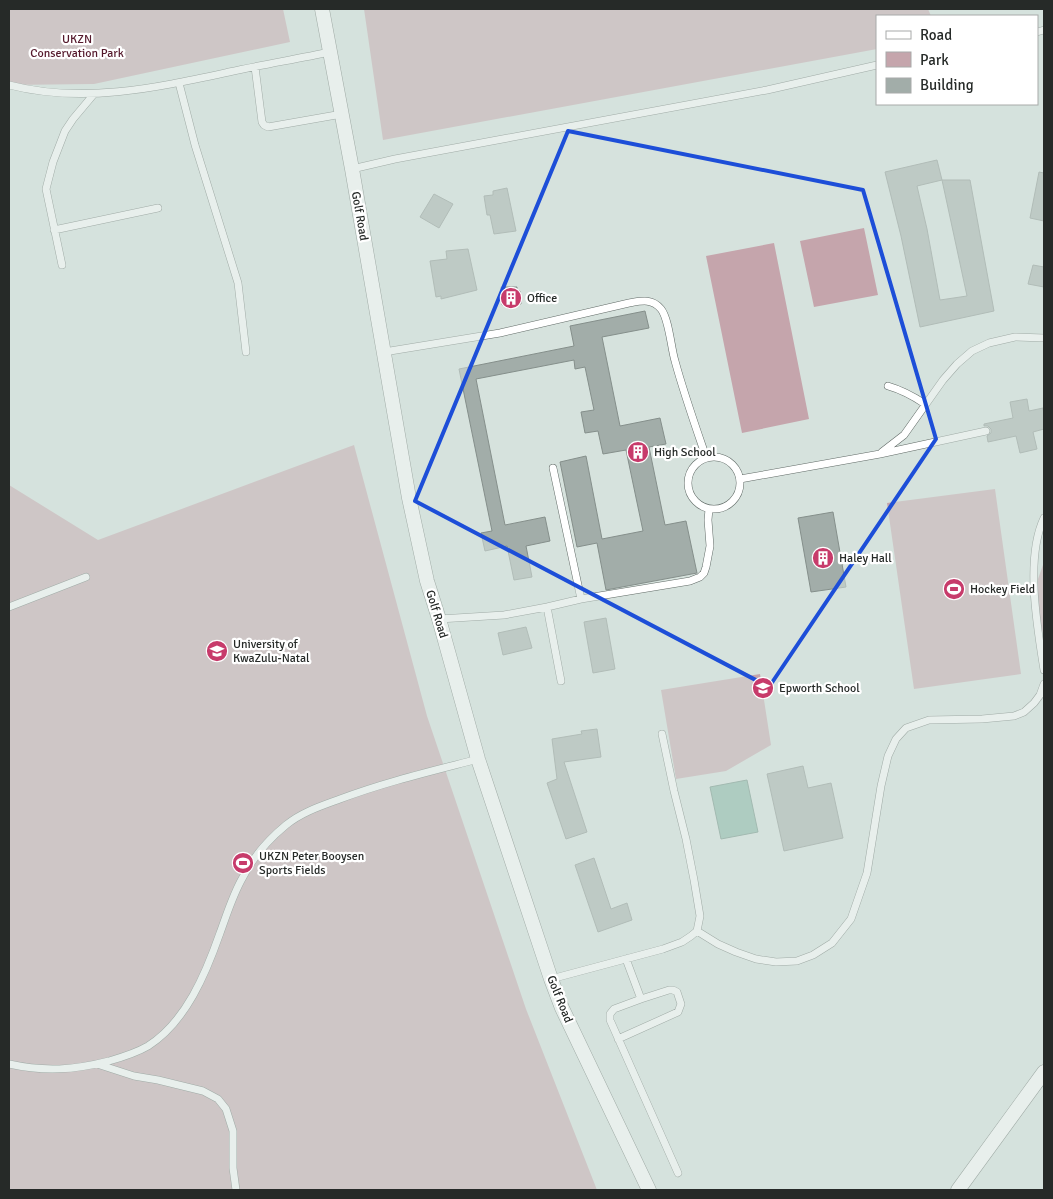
<svg xmlns="http://www.w3.org/2000/svg" width="1053" height="1199" viewBox="0 0 1053 1199" font-family="Signika,sans-serif">
  <style>
    .green { fill: #c5a5ac }
    .water { fill: #7fb2a0; stroke: #64897c }
    .building { fill: #a2ada9; stroke: #858f8b; fill-rule: evenodd }
    .lines { fill: none; stroke-linecap: round; stroke-linejoin: round }
    .lane-casing { stroke: #606a66; stroke-width: 8 }
    .street-casing { stroke: #606a66; stroke-width: 15 }
    .lane { stroke: #fff; stroke-width: 7 }
    .street { stroke: #fff; stroke-width: 14 }
    .marked { fill: none; stroke: #1d4ed8; stroke-width: 4; stroke-linejoin: round }
    .labels { text-anchor: middle; stroke-width: 4.5; stroke-linejoin: round; paint-order: stroke }
    .park-label { font-size: 12px; fill: #54182b; stroke: #fff }
    .street-label { font-size: 12px; fill: #262a28; stroke: #fff }
    .poi-label { font-size: 12px; fill: #262a28; stroke: #fff; text-anchor: start }
  </style>
  <rect width="100%" height="100%" fill="#d6e2dd"/>
  <path class="green" d="M9 9H283L290 42 94 84 9 85Z
    M364 9H928L931 16H877V49L383 140Z
    M864 228 878 295 814 307 800 241Z
    M774 243 809 419 742 433 706 256Z
    M354 445 427 716 526 1009 597 1190H9V485L98 540Z
    M995 489 1021 674 914 689 887 503Z
    M1044 562V638L1033 593Z
    M760 674 771 745 726 771 676 779 661 690Z"/>
  <path class="water" d="M747 780 758 832 721 839 710 787Z"/>
  <path class="building" d="M937 160 942 180H970L994 311 920 327 901 236 885 172ZM942 180 967 296 940 300 927 229 917 186Z
    M1039 172 1044 173V221L1030 218Z
    M507 188 516 231 494 234 490 215H487L484 196 493 195V191Z
    M434 194 453 204 439 228 420 217Z
    M468 249 477 290 441 299V296L436 297 430 261 447 259 446 251Z
    M1033 265 1044 267V287L1028 284Z
    M501 287H517V291H520L521 304 502 305Z
    M645 311 649 328 602 337 620 426 660 418 666 444 649 447 665 525 686 521 697 573 606 590 597 543 577 547 560 462 586 456 602 539 643 531 626 450 603 454 598 431 585 433 581 412 594 410 585 367 575 369 574 360 476 379 505 525 545 517 550 541 526 546 532 577 514 580 507 546 485 551 481 533 492 531 459 369 574 346 570 326Z
    M1027 399 1029 411 1043 408 1044 415V429L1033 432 1037 449 1020 453 1016 436 988 442 987 436 991 433V429L988 426H984V424L1013 418 1010 402Z
    M833 512 846 587 811 592 798 518Z
    M606 618 615 669 593 673 584 622Z
    M526 627 532 648 503 655 498 633Z
    M597 729 601 757 564 762 587 832 566 839 547 783 557 779 552 739 582 734 581 731Z
    M803 766 808 788 831 783 843 838 784 851 767 774Z
    M594 858 611 909 627 903 632 920 598 932 575 865Z"/>
  <g class="lines">
    <g class="lane-casing">
      <path id="lane" d="M1037 32 1044 30
        M255 67 262 122 264 125 268 127 342 114
        M179 83 195 145 238 283 246 352
        M9 85C83 104 155 88 229 72 262 65 296 59 330 52
        M352 169 395 159 767 90 877 65
        M54 230 158 208
        M62 265 46 189 53 162 65 131 73 119 94 94
        M384 352 500 333 629 303C641 301 652 298 661 309 669 319 671 348 675 361 684 394 695 425 706 457
        M888 386C902 390 913 396 925 404
        M882 452 904 435 943 380 957 364 972 351 989 343 1015 337 1044 338
        M688 483a26 26 0 1 1 52 0a26 26 0 1 1-52 0Z
        M553 468 581 599
        M740 479 880 454 986 431
        M1044 518C1025 558 1037 626 1044 670
        M9 607 86 577
        M547 607 561 681
        M439 619 504 615 547 607 581 599 690 581 700 577 704 573 706 567 710 546 708 520 709 509
        M697 931 718 944 736 952 756 959 776 962 797 961 813 955 832 943 851 919 867 873 881 786 888 756 896 739 906 728 929 720 982 719 1014 716 1024 712 1034 703 1040 695 1044 684
        M626 959 641 999 614 1009 610 1014V1020L678 1173
        M551 979 663 949 682 942 691 936 697 931 700 916 694 880 686 839 674 791 662 734
        M618 1039 678 1012 681 1004 677 992 673 990H669L641 999
        M9 1064C45 1072 74 1070 109 1061 123 1057 136 1053 148 1046 186 1022 206 973 220 933 227 914 233 894 243 877 253 857 269 839 286 825 302 812 321 806 340 799 385 782 432 771 478 759
        M97 1064 134 1076 158 1080 203 1091 218 1099 226 1109 233 1131V1168L236 1190"/>
    </g>
    <g class="street-casing">
      <path id="street" d="M322 9 352 169 409 498 427 581 439 619 478 759 551 979 562 1008 649 1190
        M958 1190 1044 1072"/>
    </g>
    <use href="#lane" class="lane"/>
    <use href="#street" class="street"/>
  </g>
  <path d="M0 0H1053V1199H0ZM568 131 863 190 936 439 769 687 415 501Z" fill="#d6e2dd" fill-opacity=".55" fill-rule="evenodd"/>
  <path class="marked" d="M568 131 863 190 936 439 769 687 415 501Z"/>
  <defs>
    <g id="building-disc" transform="scale(1.125)"><circle r="9.5" fill="#c73b6b" stroke="#fff"/><path d="M-4-6H4V6H1V3H-1V6H-4ZM-2.5-4.3h1.7v1.8h-1.7ZM.8-4.3h1.7v1.8H.8ZM-2.5-1h1.7V.8h-1.7ZM.8-1h1.7V.8H.8Z" fill="#fff"/></g>
    <g id="stadium-disc" transform="scale(1.125)"><circle r="9.5" fill="#c73b6b" stroke="#fff"/><path d="M0-5a6.5 5 0 1 0 0 10a6.5 5 0 1 0 0-10ZM-3.5-1.8h7v3.6h-7Z" fill="#fff"/></g>
    <g id="university-disc" transform="scale(1.125)"><circle r="9.5" fill="#c73b6b" stroke="#fff"/><path d="M0-5L7-2L0 1L-7-2ZM-4 1L0 2.5L4 1V4Q0 6-4 4Z" fill="#fff"/></g>
    <g id="school-disc" transform="scale(1.125)"><circle r="9.5" fill="#c73b6b" stroke="#fff"/><path d="M0-5L7-2L0 1L-7-2ZM-4 1L0 2.5L4 1V4Q0 6-4 4Z" fill="#fff"/></g>
  </defs>
  <g fill-rule="evenodd">
    <use href="#building-disc" x="511" y="298"/>
    <use href="#building-disc" x="638" y="452"/>
    <use href="#building-disc" x="823" y="558"/>
    <use href="#stadium-disc" x="954" y="589"/>
    <use href="#university-disc" x="217" y="651"/>
    <use href="#school-disc" x="763" y="688"/>
    <use href="#stadium-disc" x="243" y="863"/>
  </g>
  <g class="labels">
    <g class="park-label">
      <text x="77" y="43">UKZN<tspan x="77" dy="14">Conservation Park</tspan></text>
    </g>
    <g class="street-label">
      <text transform="translate(360 216) rotate(80)" y="4">Golf Road</text>
      <text transform="translate(437 614) rotate(73)" y="4">Golf Road</text>
      <text transform="translate(560 999) rotate(68)" y="4">Golf Road</text>
    </g>
    <g class="poi-label">
      <text x="527" y="302">Office</text>
      <text x="654" y="456">High School</text>
      <text x="839" y="562">Haley Hall</text>
      <text x="970" y="593">Hockey Field</text>
      <text x="233" y="648">University of<tspan x="233" dy="14">KwaZulu-Natal</tspan></text>
      <text x="779" y="692">Epworth School</text>
      <text x="259" y="860">UKZN Peter Booysen<tspan x="259" dy="14">Sports Fields</tspan></text>
    </g>
  </g>
  <rect width="1053" height="1199" fill="none" stroke="#262a28" stroke-width="20"/>
  <rect x="876" y="15" width="162" height="90" fill="#ffffff" stroke="#a8aaa9"/>
  <rect x="886" y="31" width="25" height="8" fill="#ffffff" stroke="#a8aaa9"/>
  <text x="920" y="40" font-size="15" fill="#262a28">Road</text>
  <rect x="886" y="52" width="25" height="15" fill="#c5a5ac" stroke="#a8aaa9"/>
  <text x="920" y="65" font-size="15" fill="#262a28">Park</text>
  <rect x="886" y="78" width="25" height="15" fill="#a2ada9" stroke="#a8aaa9"/>
  <text x="920" y="90" font-size="15" fill="#262a28">Building</text>
</svg>
